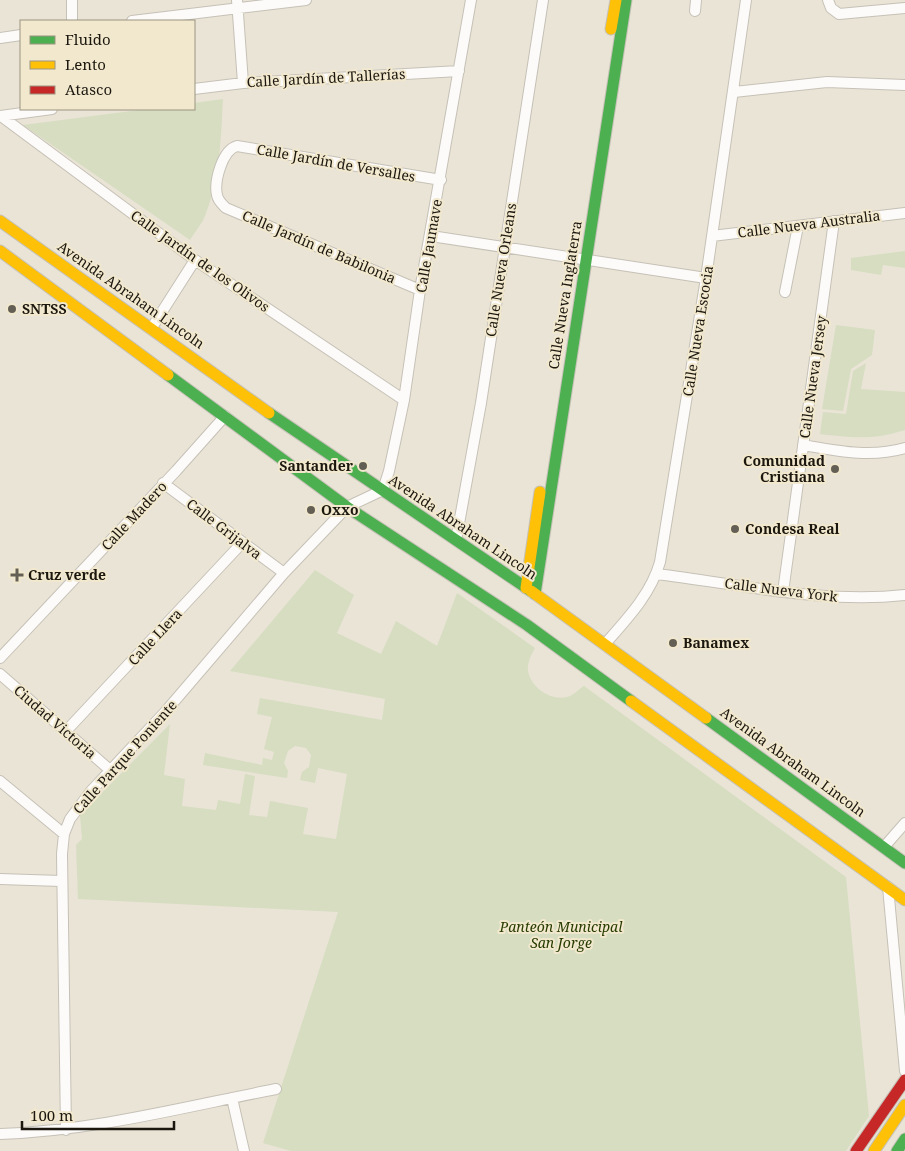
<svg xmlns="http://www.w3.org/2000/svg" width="905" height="1151" viewBox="0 0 905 1151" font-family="'Noto Serif',serif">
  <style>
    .green { fill: #d6ddc1 }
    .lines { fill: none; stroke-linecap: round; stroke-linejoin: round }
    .street-casing { stroke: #c6c1b7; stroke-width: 12 }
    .fast-casing { stroke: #c6c1b7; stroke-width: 13 }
    .slow-casing { stroke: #c6c1b7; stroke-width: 13 }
    .jam-casing { stroke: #c6c1b7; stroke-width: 13 }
    .street { stroke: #fcfbf9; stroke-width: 10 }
    .fast { stroke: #4caf50; stroke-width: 11 }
    .slow { stroke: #ffc107; stroke-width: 11 }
    .jam { stroke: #c62828; stroke-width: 11 }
    .poi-dot { fill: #635f54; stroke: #f2e8ce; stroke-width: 2 }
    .labels { text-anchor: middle; stroke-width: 4; stroke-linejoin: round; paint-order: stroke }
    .street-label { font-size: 14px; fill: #1b170e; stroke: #f2e8ce }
    .poi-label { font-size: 14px; font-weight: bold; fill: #1b170e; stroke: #f2e8ce; text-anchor: start }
    .park-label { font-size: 14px; font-style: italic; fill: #283c00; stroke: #f2e8ce }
  </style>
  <rect width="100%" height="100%" fill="#eae4d6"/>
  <path class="green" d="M223 99C221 136 220 178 206 213 203 223 195 231 190 240L23 125 147 109H194V103Z
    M905 251V268L883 265 881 275 851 270V258Z
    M836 325 875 330 872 355 851 369 843 411 822 409Z
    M866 363 861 389 905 392V430C873 440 853 438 820 434L823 412 846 414 853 371Z
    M315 570 354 595 337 633 381 654 396 621 437 646 457 593 535 648C531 655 527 663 528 671 531 688 551 701 567 697 573 696 579 689 584 686L846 877 869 1116 846 1151H291L263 1143 338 912 78 899 76 845 82 839 80 815 170 724 164 775 185 779 182 806 216 810 218 800 240 804 245 774 255 776 249 815 267 817 270 801 308 808 303 834 336 839 347 774 318 768 315 783 300 780 302 772 309 767 311 755 306 748 295 746 288 751 284 763 288 771 287 778 203 765 205 753 262 765 263 758 272 760 274 752 264 749 272 717 257 714 260 698 382 720 385 699 230 671Z"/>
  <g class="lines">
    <g class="street-casing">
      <path id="street" d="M72 0V21
        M237 0 243 83
        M828 0 831 8 839 14 905 8
        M695 11 696 0
        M132 21 306 0
        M0 38 21 35
        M194 89 243 83 459 71
        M734 92 827 82 905 85
        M0 116 52 109
        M1 116 195 260 404 400
        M431 236 706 278
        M712 236 905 213
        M420 290 226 208C222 204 218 201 217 195 214 182 222 150 237 146L441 180
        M785 292 798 226
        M151 329 195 260
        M803 445C838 451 871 458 905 448
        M163 483 284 573
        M456 540 481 403 543 0
        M657 574C739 584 822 604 905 595
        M783 592 834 221
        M605 644C627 619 651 594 660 562L706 278 746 0
        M0 658 176 471 225 416
        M0 674 110 770
        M67 730 242 543
        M0 781 64 834
        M884 847 905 823
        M0 879 61 881
        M888 887 905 1071
        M232 1098 244 1151
        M66 1130 62 854 64 834 70 819 91 791 166 711 284 573 347 507 383 490 389 471 404 400 420 290 471 0
        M0 1134C93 1131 184 1107 276 1089"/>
    </g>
    <g class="fast-casing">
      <path id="fast" d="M168 375 347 507 527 625 631 701
        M269 413 531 591
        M535 594 626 0
        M706 718 905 863
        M897 1151 905 1139"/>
    </g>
    <g class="slow-casing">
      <path id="slow" d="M611 29 616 0
        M0 221 269 413
        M0 251 168 375
        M526 588 540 492
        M531 591 706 718
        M631 701 905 900
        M874 1151 905 1105"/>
    </g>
    <g class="jam-casing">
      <path id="jam" d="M856 1151 905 1080"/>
    </g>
    <use href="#street" class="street"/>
    <use href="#fast" class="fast"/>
    <use href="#slow" class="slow"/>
    <use href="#jam" class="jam"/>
  </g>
  <g class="poi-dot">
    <circle cx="12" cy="309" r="5"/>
    <circle cx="363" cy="466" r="5"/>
    <circle cx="835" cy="469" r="5"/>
    <circle cx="311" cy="510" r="5"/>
    <circle cx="735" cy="529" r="5"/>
    <path d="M14.5 567.5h5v5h5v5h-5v5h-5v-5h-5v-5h5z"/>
    <circle cx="673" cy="643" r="5"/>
  </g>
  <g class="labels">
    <g class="street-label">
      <text transform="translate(326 78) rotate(-3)" y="5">Calle Jardín de Tallerías</text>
      <text transform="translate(336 163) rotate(10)" y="5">Calle Jardín de Versalles</text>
      <text transform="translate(809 224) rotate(-7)" y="5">Calle Nueva Australia</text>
      <text transform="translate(429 246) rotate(-80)" y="5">Calle Jaumave</text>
      <text transform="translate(319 247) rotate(23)" y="5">Calle Jardín de Babilonia</text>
      <text transform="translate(200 261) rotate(35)" y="5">Calle Jardín de los Olivos</text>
      <text transform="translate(501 270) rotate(-81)" y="5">Calle Nueva Orleans</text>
      <text transform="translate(131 295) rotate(35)" y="5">Avenida Abraham Lincoln</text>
      <text transform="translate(565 295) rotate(-81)" y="5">Calle Nueva Inglaterra</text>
      <text transform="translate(698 331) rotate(-81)" y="5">Calle Nueva Escocia</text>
      <text transform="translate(813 377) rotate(-82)" y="5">Calle Nueva Jersey</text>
      <text transform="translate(134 516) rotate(-47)" y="5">Calle Madero</text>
      <text transform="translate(463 527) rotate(34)" y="5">Avenida Abraham Lincoln</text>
      <text transform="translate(224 529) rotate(37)" y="5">Calle Grijalva</text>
      <text transform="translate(781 590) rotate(7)" y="5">Calle Nueva York</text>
      <text transform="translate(155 637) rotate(-47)" y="5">Calle Llera</text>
      <text transform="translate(55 722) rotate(41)" y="5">Ciudad Victoria</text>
      <text transform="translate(125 757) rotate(-48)" y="5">Calle Parque Poniente</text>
      <text transform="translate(793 762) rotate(36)" y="5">Avenida Abraham Lincoln</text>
    </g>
    <g class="poi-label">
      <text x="22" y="314">SNTSS</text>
      <text x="825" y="466" text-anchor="end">Comunidad<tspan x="825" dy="16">Cristiana</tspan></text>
      <text x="353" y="471" text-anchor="end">Santander</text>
      <text x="321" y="515">Oxxo</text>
      <text x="745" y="534">Condesa Real</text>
      <text x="28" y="580">Cruz verde</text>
      <text x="683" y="648">Banamex</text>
    </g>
    <g class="park-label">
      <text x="561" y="932">Panteón Municipal<tspan x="561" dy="16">San Jorge</tspan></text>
    </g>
  </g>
  <rect x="20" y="20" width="175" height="90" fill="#f2e8ce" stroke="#9c9481"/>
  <rect x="30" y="36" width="25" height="8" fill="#4caf50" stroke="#9c9481"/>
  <text x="65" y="45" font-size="15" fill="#1b170e">Fluido</text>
  <rect x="30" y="61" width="25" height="8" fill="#ffc107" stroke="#9c9481"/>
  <text x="65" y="70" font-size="15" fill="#1b170e">Lento</text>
  <rect x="30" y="86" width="25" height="8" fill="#c62828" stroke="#9c9481"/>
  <text x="65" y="95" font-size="15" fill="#1b170e">Atasco</text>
  <path d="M22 1121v8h152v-8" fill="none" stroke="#1b170e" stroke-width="2.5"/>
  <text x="30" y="1121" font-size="15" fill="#1b170e" stroke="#f2e8ce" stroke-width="4" paint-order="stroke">100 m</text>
</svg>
